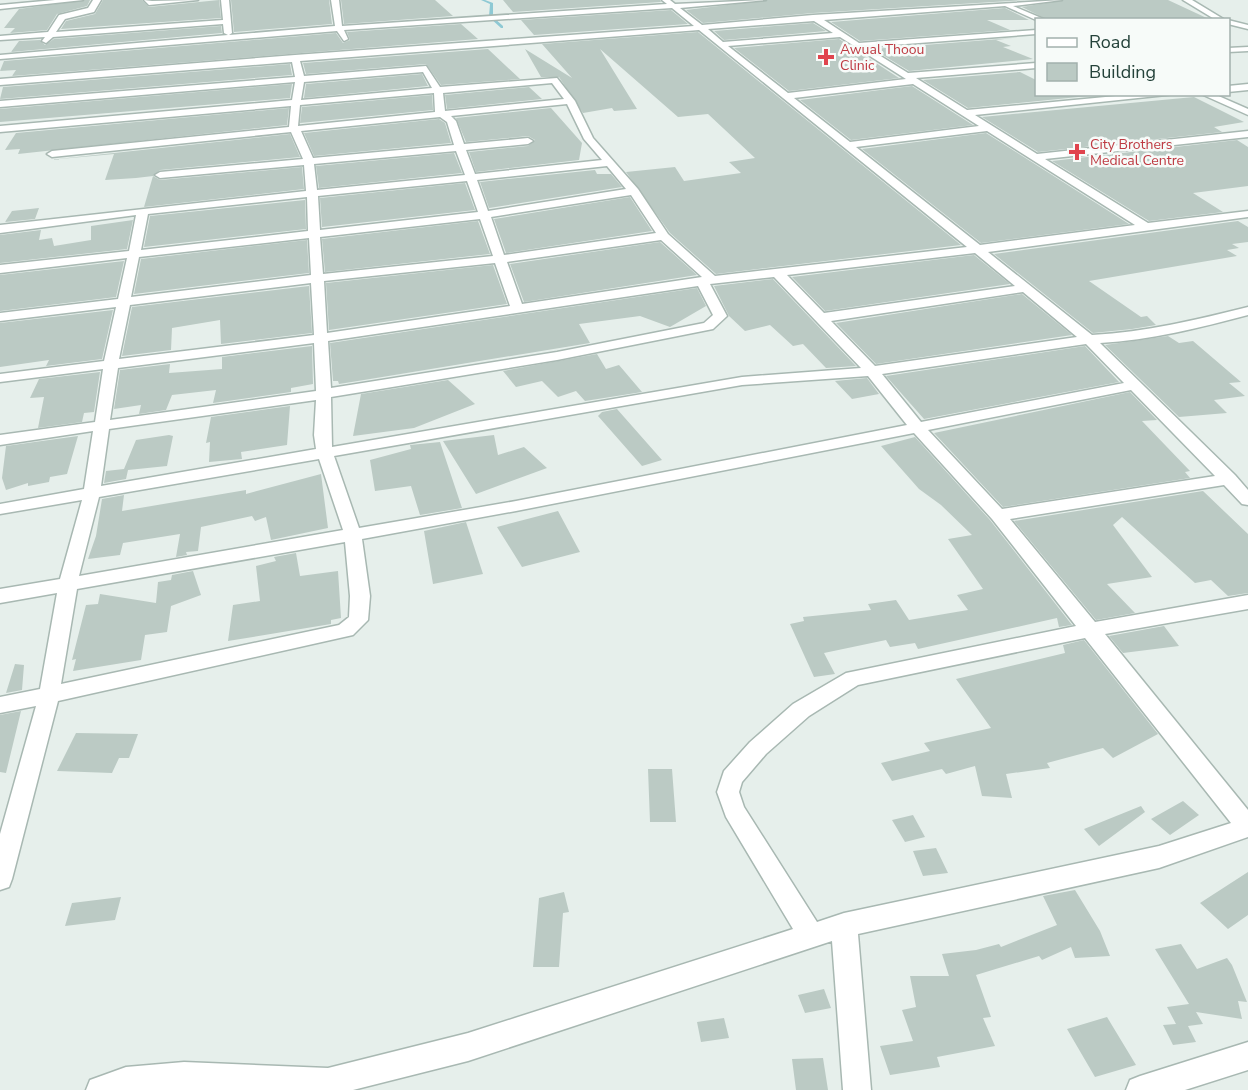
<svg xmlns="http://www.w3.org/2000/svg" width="1248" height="1090" viewBox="0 0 1248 1090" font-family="'Nunito Sans',sans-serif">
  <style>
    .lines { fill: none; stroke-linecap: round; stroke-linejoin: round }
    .stream { fill: #8ec9d4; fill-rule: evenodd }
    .building { fill: #bbcac4 }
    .minor-casing { stroke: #a8b8b2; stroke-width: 3 }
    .minor { fill: #fff; fill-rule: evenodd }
    .health-dot { fill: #e0444e; stroke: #f7fbf9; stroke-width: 2 }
    .labels { text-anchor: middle; stroke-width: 5; stroke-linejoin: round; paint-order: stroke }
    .far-health-label { font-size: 14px; fill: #be3a42; stroke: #f7fbf9; text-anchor: start }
  </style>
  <rect width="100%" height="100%" fill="#e6efeb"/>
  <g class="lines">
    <path class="stream" d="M481 0H485L493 3V17L503 26V28H501L489 17 490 4Z"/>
  </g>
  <path class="building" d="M85 0H90L87 6 57 14 47 30 10 33 15 28H4L19 9Z
    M103 0H142L149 7 219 0 221 18 61 29 66 21 95 14Z
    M231 0H329L332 24 234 32Z
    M341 0H435L453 16 344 24Z
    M503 0H660L661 2 513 12Z
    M768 0H1025L813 13 703 23 686 10Z
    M1064 0H1168L1211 20H1048L1022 7Z
    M1005 8 1029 20H987L1010 30 860 41 831 22Z
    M671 10 688 24 534 35 521 20Z
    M813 23 826 31 724 40 714 31Z
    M461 24 478 39 12 76 16 70 0 71 4 61 336 33 343 43 350 40 347 32Z
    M221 26 222 33 11 52 19 41 40 40 45 45 54 39Z
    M698 32 961 245 716 274 670 233 626 172 675 167 684 181 741 173 729 162 755 158 708 114 678 117 600 49 637 109 614 111 612 108 583 113 559 77H541L525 49 572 78 542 44Z
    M1013 38 996 40 1011 46 1003 47 1033 59 909 71 873 49Z
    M839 39 899 78 789 91 734 48Z
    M488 49 520 79 441 85 426 64 306 74 303 63Z
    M290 64 292 75 0 99 3 87Z
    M1020 72 1036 80V94H1108L968 108 923 80Z
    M422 74 428 86 304 98 306 84Z
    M292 84 290 98 0 122V109Z
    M912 86 973 125 851 140 800 100Z
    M529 87 542 99 447 109 445 95Z
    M432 95 433 110 300 123 302 107Z
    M1194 97 1244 122 1214 127 1222 132 1038 152 982 117Z
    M289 108 287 125 18 154 20 149 5 150 16 133Z
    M551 108 582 143 579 160 476 172 469 152 528 146 535 140 528 136 466 142 456 118Z
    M439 119 445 123 451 143 314 156 304 133Z
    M986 133 1129 224 981 243 862 149Z
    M290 134 300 157 160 170 153 176 136 178 105 180 114 154 49 160Z
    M1237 140 1248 147V186L1193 193 1223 212 1149 221 1052 161Z
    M454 153 462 173 319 188 316 166Z
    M302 167 304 189 144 207 153 176 160 180Z
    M595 170 597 174H611L622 187 489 208 480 182Z
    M465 183 475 210 322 227 320 198Z
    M630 197 652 231 506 253 494 219Z
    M305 200 306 229 144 247 150 216Z
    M39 208 35 219 5 222 12 211Z
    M133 220 127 249 0 263V235L41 230 39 240 52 238 54 246 91 240V226Z
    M478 221 490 254 325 272 322 239Z
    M1238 221 1248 227V242L1232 244 1239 248 1227 250 1237 256 1089 281 1141 317 1147 316 1156 325 1132 329 1093 333 994 254Z
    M307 240 309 273 134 294 141 259Z
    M660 242 697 275 524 302 510 264Z
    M974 255 1010 284 825 311 792 277Z
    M124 261 116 297 0 311V275Z
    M493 265 507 304 329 330 326 283Z
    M773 279 856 366 826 368 803 344 793 346 770 325 745 331 729 316 714 286Z
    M309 286 312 333 221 344 220 320 172 328 171 350 122 356 132 307Z
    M697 288 706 306 670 327 640 316 579 324 590 343 364 380 339 384 338 381H333L330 343Z
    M1022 294 1072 335 876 364 836 323Z
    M113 310 102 359 46 366 49 360 0 367V323Z
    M1168 336 1179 343 1193 341 1241 382 1229 383 1245 396 1214 400 1227 413 1179 417 1105 345Z
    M312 346 313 384 291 388V392L213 403 216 390 172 395 166 410 139 414 141 405 114 409 120 370 170 364 169 373 222 369V357Z
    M1085 346 1119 382 924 419 886 376Z
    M597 354 606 369 619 365 642 392 585 401 576 391 558 397 542 381 516 387 503 371Z
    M100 372 94 412 84 413 82 422 38 428 44 397 30 398 39 379Z
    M867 378 879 394 852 399 835 381Z
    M448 380 475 404 414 428 353 436 361 394Z
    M1130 392 1157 420 1142 421 1190 471 1185 472 1190 478 1003 507 934 433Z
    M290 406 287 445 241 452 242 459 209 462 210 442 206 443 211 417Z
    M617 409 662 460 642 466 598 416 602 412Z
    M169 435 173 436 167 466 128 470 126 479 104 483 106 471 124 469 136 440Z
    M494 435 498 455 524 447 547 468 476 494 443 441Z
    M78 436 67 474 50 477 49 482 28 486V483L6 490 2 478 6 446Z
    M915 437 990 520 1072 625 1059 627 1057 618 918 649 915 643 890 647 886 640 824 653 835 674 814 677 790 624 804 621 803 617 871 610 868 604 896 600 909 620 968 610 957 595 983 589 948 539 972 535 941 505 919 489 881 446Z
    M440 442 462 508 420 515 411 486 375 491 370 460 411 449 410 445Z
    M321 474 328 528 271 540 266 517 255 521 252 516 201 527 198 551 186 552 187 555 176 557 180 534 123 543 120 555 88 559 96 536 102 499 124 495 122 511 246 490V494Z
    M1203 491 1248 534V593L1228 596 1211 580 1195 583 1122 517 1113 525 1152 577 1107 584 1135 613 1096 620 1014 521Z
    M558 511 580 552 522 567 497 527Z
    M466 522 483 574 433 584 424 531Z
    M296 553 300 576 338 571 341 618 331 620V624L228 641 233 605 260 601 256 566 276 561 274 557Z
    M193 571 201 595 171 606 167 632 145 635 141 660 73 671 76 659 72 660 86 605 98 604 100 594 156 603 158 582 171 580 172 575Z
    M1164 626 1179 646 1123 653 1109 636Z
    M1084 640 1158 734 1113 758 1103 748 1047 763 1050 768 1006 774 1012 798 982 796 975 766 946 774 942 769 892 781 881 763 930 751 924 743 991 728 956 679 1065 653 1063 645Z
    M15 664 24 665 22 690 6 693Z
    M21 711 6 773 0 772V715Z
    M76 733 138 734 129 758H119L112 773 57 771Z
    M648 769H672L676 822H650Z
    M1183 801 1199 815 1170 835 1151 819Z
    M1141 806 1145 812 1099 846 1084 829Z
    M913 815 925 837 905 842 892 820Z
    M936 848 948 873 923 876 913 851Z
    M1248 872V915L1228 929 1200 903Z
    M1075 890 1100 931 1110 956 1075 958 1071 947 1042 960 1039 956 976 975 991 1017 983 1018 995 1046 937 1057 940 1067 890 1075 880 1046 913 1041 902 1010 916 1007 910 976H949L942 954 976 950 999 944 1001 947 1057 925 1043 896Z
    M564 892 569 912 563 913 559 967H533L539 898Z
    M121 897 115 920 65 926 72 903Z
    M1181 944 1197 969 1227 958 1232 965 1247 1002 1238 1001 1242 1019 1196 1012 1203 1024 1188 1026 1196 1042 1173 1045 1163 1025 1176 1024 1167 1007 1189 1004 1155 949Z
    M824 989 831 1008 805 1013 798 995Z
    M1107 1017 1136 1065 1095 1077 1067 1029Z
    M724 1018 729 1038 701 1042 697 1022Z
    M823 1058 828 1090H796L792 1059Z"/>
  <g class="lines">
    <g class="minor-casing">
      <path id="minor" d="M55 0H83L0 9V5Z
        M93 0H101L94 12 65 19 56 32 223 20 221 0H229L232 33 229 35 335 26 331 0H339L342 26 667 4 662 0H670L675 4 766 0 680 8 702 25 813 15 1062 0 1013 6 1046 20H1036L1005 6 824 20 859 43 1036 30V34L866 47 908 73 1036 63V68L916 78 967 110 1137 94H1176L975 115 1037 154 1248 131V137L1045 159 1148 223 1248 211V217L988 252 1092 335C1146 332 1196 320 1248 307V315C1199 328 1151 340 1100 343L1235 475 1248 490V505L1242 504 1224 485 1010 519 1095 622 1248 595V609L1105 634 1248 810V837L1159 868 858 934 871 1090H843L832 941 468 1061 353 1090H86L90 1080 126 1067 184 1062 328 1068 468 1033 793 929 726 817 717 792 724 771 750 742 793 704 846 673 1076 626 992 519 914 433 516 511 362 539 370 596 368 620 353 635 58 701 12 879 9 887 0 890V834L36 706 0 713V697L40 689 57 593 0 603V589L60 579 82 500 0 514V504L84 489 93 431 0 445V435L95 422 103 369 0 382V374L104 361 116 307 0 321V313L118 299 127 258 0 273V265L129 251 136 215 0 233V225L306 191 304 165 160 178 155 175 160 172 303 159 291 132 52 157 47 154 52 151 289 127 291 106 0 132V126L292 100 295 82 0 107V101L295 77 292 62 0 85V79L295 55 694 26 672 8 344 30 348 39 344 41 337 31 0 59V55L228 35 224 33 223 24 53 37 46 43 42 41 45 37 0 40V36L48 32 59 15 88 8ZM814 21 833 33 723 42 708 29ZM699 30 967 247 715 276 668 234 638 189 593 138 575 101 557 78 440 87 426 66 304 76 300 61ZM840 37 906 79 788 93 728 46ZM423 72 432 88 301 100 304 82ZM552 83 564 99 445 111 443 93ZM913 84 979 126 850 142 794 98ZM434 93 435 112 298 126 300 105ZM567 104 584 139 602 160 475 174 466 150 528 144 533 141 528 138 464 144 456 121 451 116ZM440 117 447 122 454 145 313 158 301 131ZM987 131 1135 225 980 245 856 147ZM456 151 465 175 317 190 314 164ZM607 166 626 189 488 211 477 180ZM467 181 478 212 320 230 318 196ZM631 195 656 233 504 255 491 217ZM307 197 308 231 141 250 148 214ZM480 219 493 256 323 274 320 237ZM309 238 311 275 131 297 139 257ZM661 240 702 277 522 304 507 262ZM975 253 1015 286 824 313 787 275ZM495 263 510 306 327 333 324 281ZM774 277 861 368 742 377 332 447 331 397 557 360 713 329 727 316 710 284ZM311 283 314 335 119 359 130 305ZM698 286 713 315 704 323 557 352 331 388 328 341ZM1023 292 1077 337 875 366 831 321ZM314 343 316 391 110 420 118 368ZM1086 344 1124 383 921 422 882 374ZM868 376 907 425 516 501 359 528 334 456 742 385ZM1131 390 1215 476 1002 509 928 430ZM316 400 314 435 316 449 101 486 109 429ZM319 459 343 530 79 576 99 497ZM345 542 350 596 349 617 339 625 61 684 77 589ZM1085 638 1231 823 1159 846 844 913 817 922 744 807 739 792 742 782 766 754 809 716 858 685Z
        M144 0 152 1 198 0 149 5Z
        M1183 0H1192L1225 20H1216Z
        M1228 20 1248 25V29L1228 24Z
        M1248 47V51L1228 52V48Z
        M1248 84V90L1228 92V86Z
        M1201 94H1214L1248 109V115Z
        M1248 1042V1070L1185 1090H1126L1130 1080 1140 1076Z"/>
    </g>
    <use href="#minor" class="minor"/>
  </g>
  <g class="health-dot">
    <path d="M823 48h6v6h6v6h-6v6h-6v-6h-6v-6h6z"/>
    <path d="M1074 143h6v6h6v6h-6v6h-6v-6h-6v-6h6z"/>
  </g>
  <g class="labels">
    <g class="far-health-label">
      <text x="840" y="54">Awual Thoou<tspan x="840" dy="16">Clinic</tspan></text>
      <text x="1090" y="149">City Brothers<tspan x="1090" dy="16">Medical Centre</tspan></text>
    </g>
  </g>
  <rect x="1035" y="18" width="195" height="78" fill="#f7fbf9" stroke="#a3b1ad" stroke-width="1.5"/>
  <rect x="1047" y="38" width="30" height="9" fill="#ffffff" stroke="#a3b1ad" stroke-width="1.5"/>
  <text x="1089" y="48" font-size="18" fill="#24423a">Road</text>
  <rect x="1047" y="63" width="30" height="18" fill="#bbcac4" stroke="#a3b1ad" stroke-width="1.5"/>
  <text x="1089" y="78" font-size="18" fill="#24423a">Building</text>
</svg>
